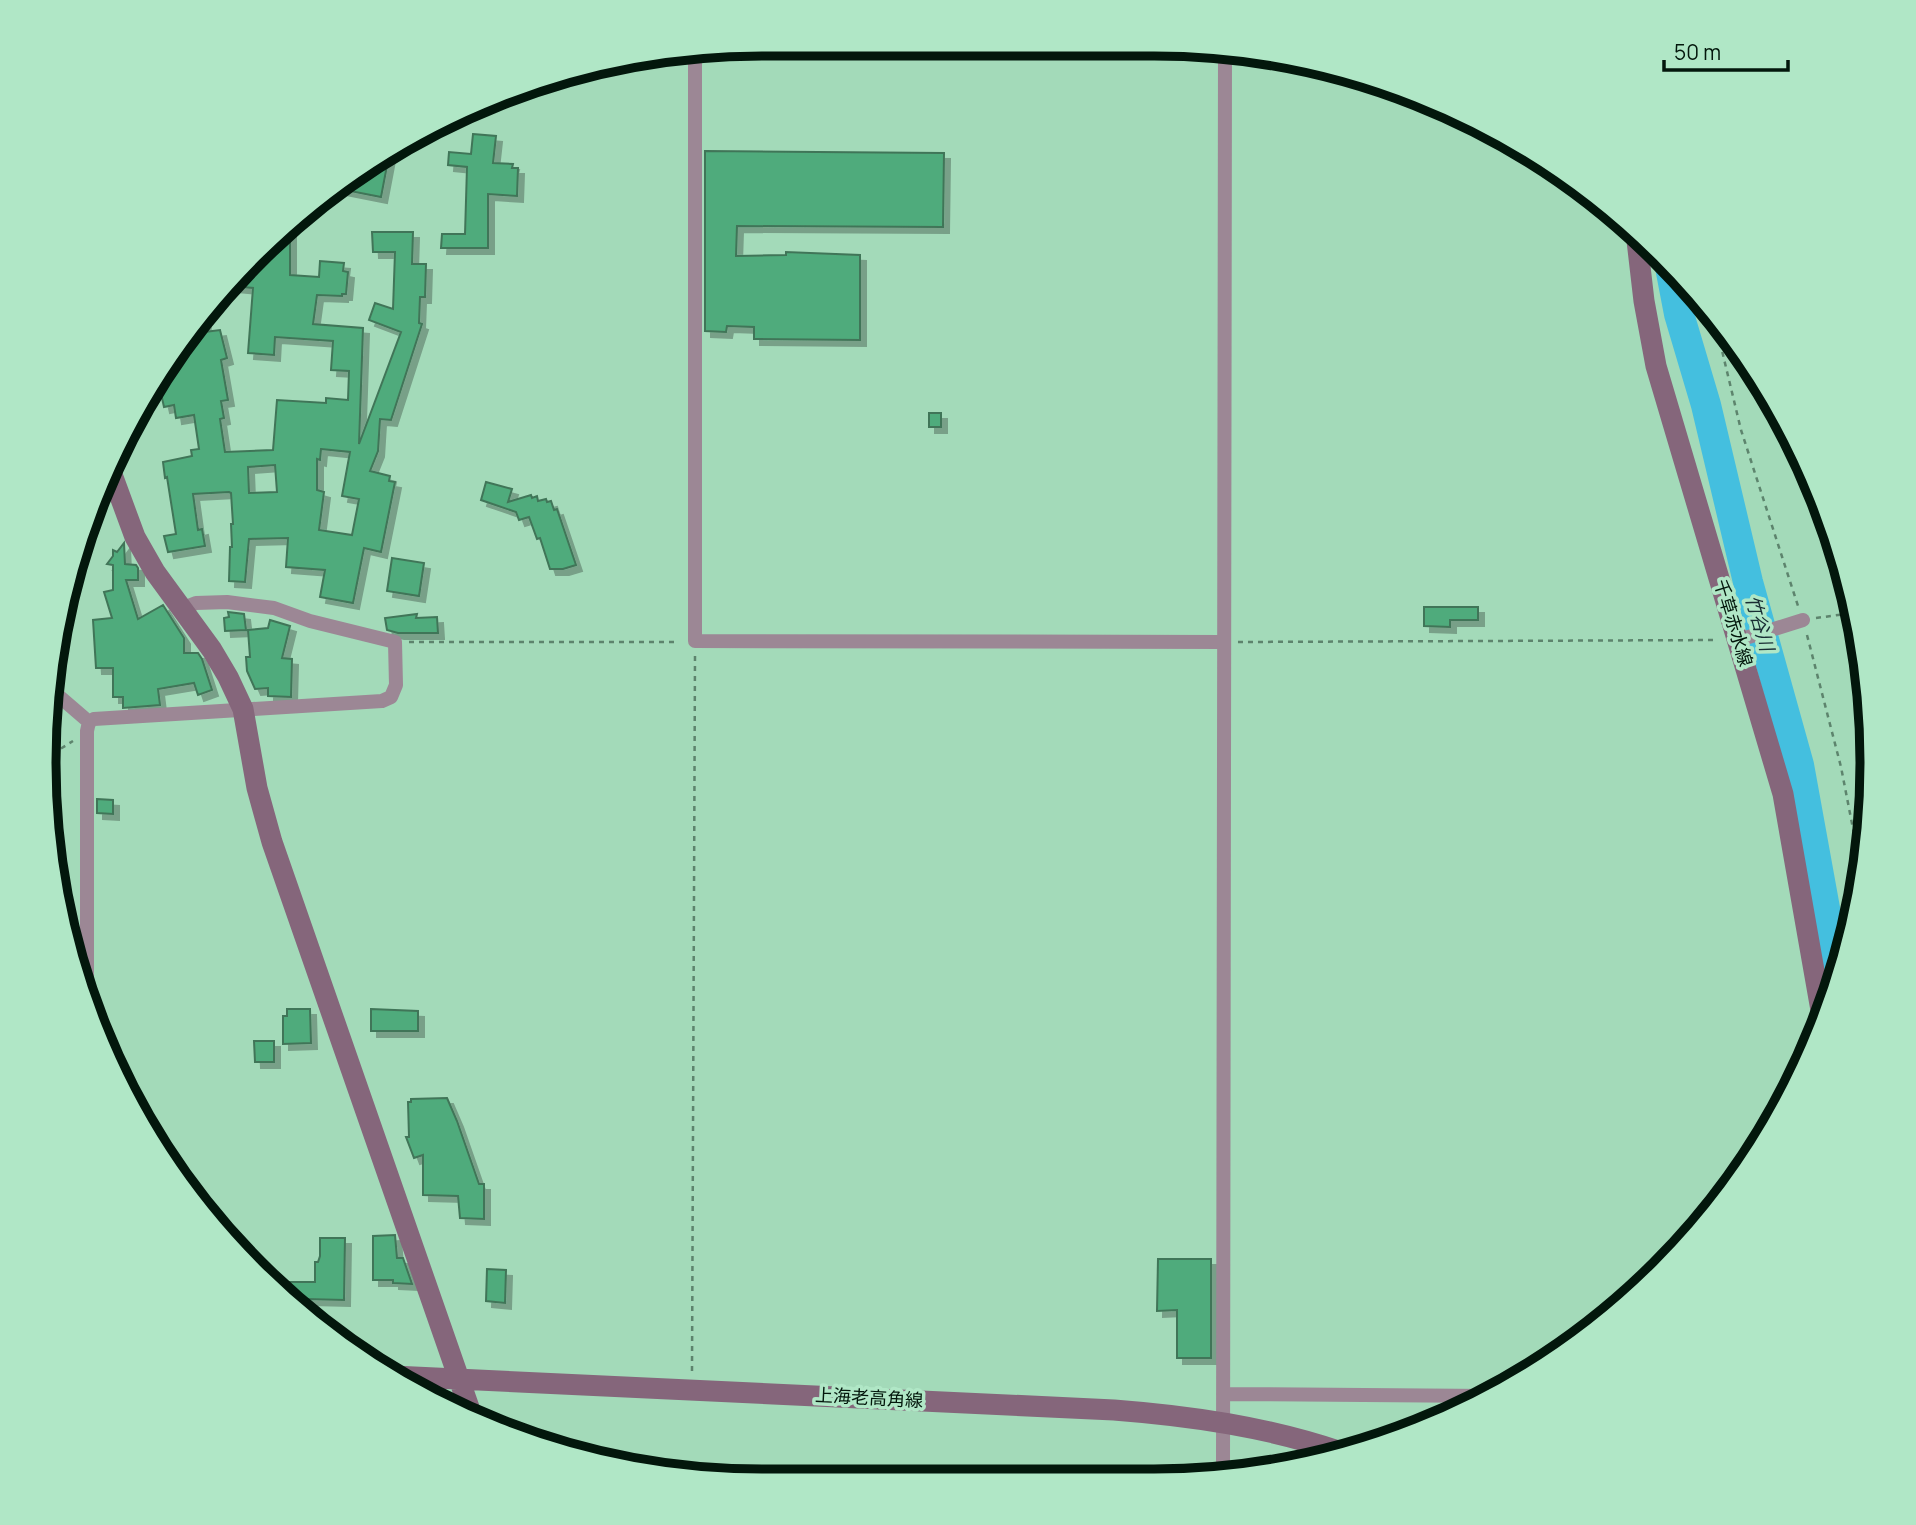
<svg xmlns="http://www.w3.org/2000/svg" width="1916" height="1525" viewBox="0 0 1916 1525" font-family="Manrope,'Noto Sans JP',sans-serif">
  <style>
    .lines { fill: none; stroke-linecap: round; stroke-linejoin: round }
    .river { stroke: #44bfdf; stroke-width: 30 }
    .building { fill: #4fab7b; stroke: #417558; stroke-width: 2; fill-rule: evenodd; filter: url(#shadow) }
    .path { stroke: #5d846d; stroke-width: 2.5; stroke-dasharray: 5 5; stroke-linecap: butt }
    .street { stroke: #9c8795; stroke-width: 14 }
    .secondary { stroke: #85667b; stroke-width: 21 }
    .labels { text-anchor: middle; stroke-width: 7; stroke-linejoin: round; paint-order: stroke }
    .street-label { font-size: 18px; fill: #03170c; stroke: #b0e7c6 }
    .water-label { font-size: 19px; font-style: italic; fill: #182d33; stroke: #b0e7c6 }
    .rim { fill: none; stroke: #03170c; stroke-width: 9 }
  </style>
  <defs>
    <filter id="shadow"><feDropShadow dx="6" dy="6" stdDeviation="0" flood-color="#0004"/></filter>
  </defs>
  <rect width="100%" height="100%" fill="#a3dab9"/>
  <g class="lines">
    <path class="river" d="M1670 267 1679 314 1706 405 1748 582 1799 765 1832 947 1835 982"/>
  </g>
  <path class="building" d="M473 134 496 136 493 163 513 164 512 168H518L517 196 488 194V248H441L442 234H465L467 167 448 165 449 152 471 154Z
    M390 150 381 197 340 189 362 172Z
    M705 151 944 153 943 227 737 226 736 256 786 255V252L860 255V340L754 339V327L727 326 726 332 705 331Z
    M290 227V275L319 277 320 261 344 263 343 271 348 272 346 294H342V296L317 295 313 324 363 328 359 444 401 332 369 320 375 303 393 309 395 252H373L372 232H413L412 264H426L425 297H420L419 323 422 324 391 420 380 419 378 451 370 471 390 476 389 481 395 482 381 552 364 548 353 603 320 597 325 570 286 567 288 538 249 539 245 582 229 581 230 547H232L231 524H233L231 493 229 492 193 494 198 530 202 529 205 546 168 552 164 536 176 534 167 477 165 478 163 462 192 456 191 450 199 449 194 415 176 418 174 405 164 407 158 380 205 319 204 332 220 330 227 358 221 360 228 400 221 401 224 418 220 419 225 452 273 450 277 400 326 403V398L348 400 349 371 331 370 333 341 275 337 274 355 248 353 253 288 230 286 255 254ZM321 449 350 452 342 496 359 499 352 535 319 530 324 492 317 490V459L320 460ZM275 465 277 492 249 493 248 467Z
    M929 413H941V427H929Z
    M486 482 512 489 508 502 531 495 532 498 537 496 538 501 546 499 547 502 551 501 554 510 557 509 576 565 563 569H550L540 538 537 539 529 517 519 520 516 512 481 500Z
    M124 543 125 564 136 565 138 568V580H126L138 619 163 605 184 638V653H198L202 659 212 690 198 695 194 683 158 689 160 705 123 708V697H113V668H96L93 620 112 618 104 592 113 590V565L107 564 113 556V550L117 552Z
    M392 558 424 563 419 596 387 591Z
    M1424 607H1478V620H1450V627L1424 626Z
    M228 612 244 614 246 630 225 631 224 618 229 617Z
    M417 614 416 618 437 617 438 633H398L387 630 385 618Z
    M270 620 290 626 282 658 292 659 291 697 268 696V688L255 689 247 671 246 657H250L248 630 268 628Z
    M97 799 113 800V814L97 813Z
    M287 1009H310L311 1043 283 1044V1016H287Z
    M371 1009 418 1011V1031H371Z
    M254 1041H274V1062H255Z
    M447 1098 457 1121 479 1184H484V1219L460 1218 458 1196 423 1195V1155L414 1158 406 1137H409L408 1102H411V1099Z
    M395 1235 397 1258H403L412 1284 393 1283V1280H373V1236Z
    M320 1238H345L344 1300 306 1299V1310L289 1295V1282H315V1262H318L320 1256Z
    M1158 1259H1211V1358H1177V1310L1157 1311Z
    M487 1269 506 1270 505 1303 486 1301Z"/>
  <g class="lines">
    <path class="path" d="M1713 313 1741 430 1798 606
      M1816 618 1853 613
      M1807 635 1841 767 1861 870
      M409 642H679
      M1238 642 1718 640
      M44 759 73 741
      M692 1371 695 656"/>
    <path class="street" d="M695 53V641L1224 642
      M1739 640 1803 620
      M53 691 89 722
      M89 722 94 719 382 701 391 697 396 685 395 642 310 621 274 608 227 602 196 603 181 609
      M87 994V731L89 722
      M1223 1394 1489 1396
      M1223 1475 1225 50"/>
    <path class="secondary" d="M1636 232 1644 301 1656 366 1783 794 1822 1016
      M111 472 135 537 155 572 212 650 228 677 243 709 257 788 272 842 473 1419
      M393 1376 1114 1410C1192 1416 1267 1427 1341 1452"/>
  </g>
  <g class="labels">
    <g class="street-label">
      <text transform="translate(1733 623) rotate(73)" y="6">千草赤水線</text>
      <text transform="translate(869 1398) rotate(3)" y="6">上海老高角線</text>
    </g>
    <g class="water-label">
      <text transform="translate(1760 623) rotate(74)" y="7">竹谷川</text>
    </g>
  </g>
  <path d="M0 0H1916V1525H0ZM762 56H1154A706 706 0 0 1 1860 762V763A706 706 0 0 1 1154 1469H762A706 706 0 0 1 56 763V762A706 706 0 0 1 762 56Z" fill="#b0e7c6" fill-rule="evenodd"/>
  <path class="rim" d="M762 56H1154A706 706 0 0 1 1860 762V763A706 706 0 0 1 1154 1469H762A706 706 0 0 1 56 763V762A706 706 0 0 1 762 56Z"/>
  <path d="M1664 60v10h124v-10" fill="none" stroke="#03170c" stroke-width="3.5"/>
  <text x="1674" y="60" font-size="21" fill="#03170c" stroke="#b0e7c6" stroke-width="5" paint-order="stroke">50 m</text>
</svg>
